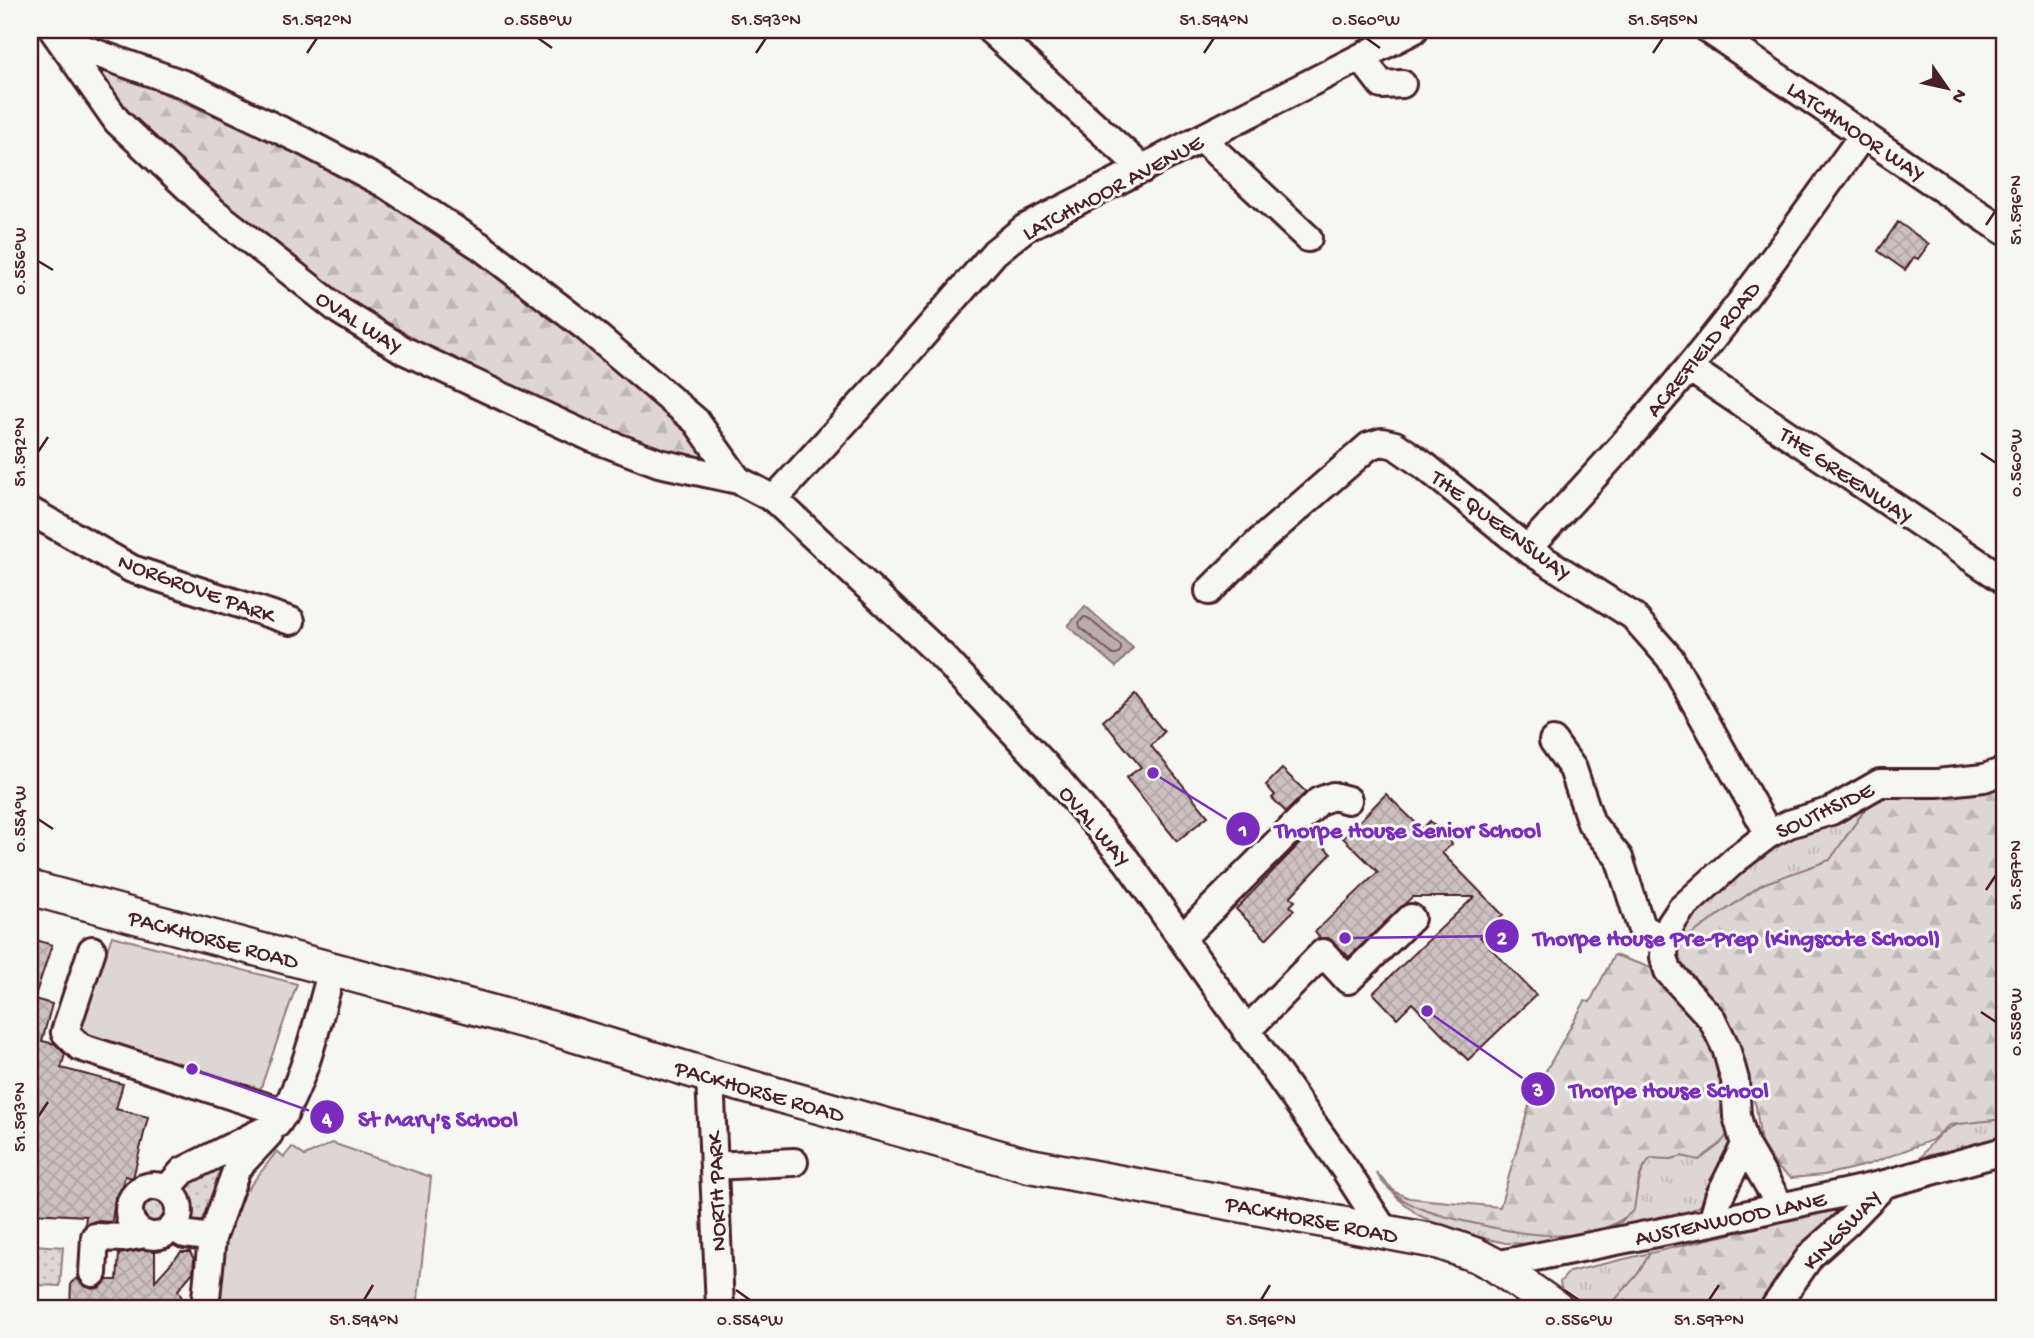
<svg xmlns="http://www.w3.org/2000/svg" width="2034" height="1338" viewBox="0 0 2034 1338" font-family="'Gochi Hand',sans-serif">
  <style>
    .grass { fill: url(#grass-tufts); stroke: #947a80; stroke-width: 2 }
    .forest { fill: url(#forest-firs); stroke: #947a80; stroke-width: 2 }
    .park { fill: #ddd6d5; stroke: #947a80; stroke-width: 2 }
    .garden { fill: url(#garden-dots); stroke: #947a80; stroke-width: 2 }
    .water { fill: #bbadae; stroke: #8e747a; stroke-width: 2 }
    .lines { fill: none; stroke-linecap: round; stroke-linejoin: round }
    .shore { stroke: #77585f; stroke-width: 2 }
    .building { fill: url(#building-cross-hatch); stroke: #4a1f2b; stroke-width: 2 }
    .minor-casing { stroke: #4a1f2b; stroke-width: 32 }
    .major-casing { stroke: #4a1f2b; stroke-width: 38 }
    .minor { stroke: #f6f6f2; stroke-width: 26 }
    .major { stroke: #f6f6f2; stroke-width: 33 }
    .ticks { fill: none; stroke: #4a1f2b; stroke-width: 2.5 }
    .labels { text-anchor: middle; stroke-width: 6; stroke-linejoin: round; paint-order: stroke }
    .street-label { font-size: 23px; fill: #4a1f2b; stroke: #f6f6f2 }
    .leader { fill: none; stroke: #7b2cbf; stroke-width: 2.5 }
    .callout-dot { fill: #7b2cbf; stroke: #f6f6f2; stroke-width: 2.5 }
    .mark-label { font-size: 21px; text-anchor: middle; font-weight: bold; fill: #fff }
    .callout-label { font-size: 24px; text-anchor: middle; font-weight: bold; fill: #7b2cbf; stroke: #f6f6f2; stroke-width: 6; stroke-linejoin: round; paint-order: stroke }
    .neatline { fill: none; stroke: #4a1f2b; stroke-width: 2.5 }
    .ticks-label { font-size: 18px; text-anchor: middle; fill: #4a1f2b }
  </style>
  <defs>
    <pattern id="grass-tufts" width="24" height="20" patternUnits="userSpaceOnUse" patternTransform="scale(1.75)"><rect width="24" height="20" fill="#ddd6d5"/><path d="M3 7l-1-3M5 7V3M7 7l1-3M15 17l-1-3M17 17v-4M19 17l1-3" fill="none" stroke="#bfb7b7"/></pattern>
    <pattern id="forest-firs" width="22" height="20" patternUnits="userSpaceOnUse" patternTransform="scale(1.75)"><rect width="22" height="20" fill="#ddd6d5"/><path d="M5 1l3.5 6h-7zM16 11l3.5 6h-7z" fill="#bfb7b7"/></pattern>
    <pattern id="garden-dots" width="8" height="8" patternUnits="userSpaceOnUse" patternTransform="scale(1.75)"><rect width="8" height="8" fill="#ddd6d5"/><path d="M2 2h.1M6 6h.1" fill="none" stroke="#bfb7b7" stroke-width="1.8" stroke-linecap="round"/></pattern>
    <pattern id="building-cross-hatch" width="8" height="8" patternUnits="userSpaceOnUse" patternTransform="scale(1.75)"><rect width="8" height="8" fill="#ccc1c0"/><path d="M0 0l8 8M0 8l8-8" fill="none" stroke="#b1a5a5"/></pattern>
  </defs>
  <rect width="100%" height="100%" fill="#f6f6f2"/>
  <filter id="ink" filterUnits="userSpaceOnUse"><feTurbulence type="fractalNoise" baseFrequency=".0143" numOctaves="2"/><feDisplacementMap in="SourceGraphic" scale="14" xChannelSelector="R" yChannelSelector="G"/><feConvolveMatrix kernelMatrix="1 2 1 2 8 2 1 2 1" color-interpolation-filters="sRGB"/></filter>
  <g filter="url(#ink)">
    <path class="grass" d="M1868 805 1830 860 1763 884 1671 949 1683 917 1764 848Z
      M2004 1119V1139L1921 1157C1947 1118 1962 1123 2004 1119Z
      M1733 1127 1731 1150 1708 1196 1700 1206 1676 1218 1538 1244 1505 1243 1450 1230 1418 1215 1395 1196C1409 1203 1424 1211 1440 1215 1485 1227 1577 1247 1619 1223 1642 1209 1633 1174 1651 1158L1671 1159 1682 1156 1699 1160 1720 1144Z
      M1650 1253 1638 1274 1615 1301 1623 1308C1600 1308 1564 1314 1560 1282L1569 1272Z"/>
    <path class="forest" d="M108 69 299 153 377 193 470 253 681 422 703 450 701 457 697 461 602 432 392 330 321 283 256 235 166 154 99 84V74L103 70Z
      M1894 782 2004 783V1119L1949 1125 1932 1140 1867 1165 1824 1175 1791 1178 1779 1169 1761 1144 1756 1106 1720 1016 1671 949 1763 884 1830 860 1868 805Z
      M1614 955 1649 967 1687 1001 1720 1051 1733 1127 1720 1144 1699 1160 1682 1156 1671 1159 1651 1158C1637 1171 1637 1192 1634 1210 1591 1250 1520 1234 1468 1222 1434 1214 1394 1205 1376 1172L1395 1192 1409 1198 1500 1207 1532 1096 1585 1001 1590 1002Z
      M1850 1206 1766 1308H1623L1614 1301 1638 1274 1650 1253Z"/>
    <path class="park" d="M112 936 297 984 260 1090 251 1093 88 1038 79 1029Z
      M332 1143 431 1177 417 1308H211L218 1242 237 1186 247 1190 277 1151 284 1157 292 1147 305 1156Z"/>
    <path class="garden" d="M229 1156 209 1224H188C191 1207 185 1193 189 1176Z
      M138 1211a15 15 0 1 1 30 0a15 15 0 1 1-30 0Z
      M34 1245 63 1247 60 1286 35 1285Z"/>
    <path class="water" d="M1085 606 1133 648 1116 667 1068 626Z"/>
    <g class="lines">
      <path class="shore" d="M1084 617 1088 618 1121 646V650L1117 655H1113L1080 627 1079 623Z"/>
    </g>
    <path class="building" d="M1898 222 1929 244 1918 259 1914 257 1905 270 1878 251Z
      M1134 695 1164 732 1151 746 1208 816 1177 841 1126 778 1141 767 1103 721Z
      M1282 769 1306 792 1286 812 1272 798 1275 795 1266 785Z
      M1386 794 1422 829 1430 821 1452 844 1442 853 1503 915 1480 937 1536 995 1468 1060 1412 1003 1397 1018 1373 993 1474 897H1412L1349 957 1334 942 1328 938H1320L1315 932 1378 872 1343 838Z
      M1310 833 1331 854 1290 897 1295 901 1290 906 1294 910 1266 939 1236 909Z
      M30 938 52 945 34 999 52 1004 42 1041 55 1044 65 1054 61 1068 123 1084 116 1109 148 1117 133 1178 125 1176 120 1198 115 1197 112 1222 95 1221 85 1225 86 1216 30 1213V1108L37 1080 32 1078 33 1074 30 1073Z
      M148 1249 155 1250V1281L181 1252H190L194 1259 193 1272 178 1290 183 1300 164 1308H70L71 1283 77 1278 84 1286 93 1289 101 1287 107 1280H117L119 1254Z"/>
    <g class="lines">
      <g class="minor-casing">
        <path id="minor" d="M53 30 117 121 213 211 340 311 405 351 590 437 659 463 738 480 774 499 942 656 1045 765 1127 861 1344 1168 1385 1232
          M990 30 1143 169
          M1709 30 2004 231
          M62 41 186 85 303 141 385 184 480 246 588 329 696 421 738 480
          M1361 58 1382 85 1402 84
          M1202 139 1308 238
          M1689 368 2004 580
          M774 499 889 374 995 252 1025 228 1414 30
          M30 511 132 569 291 621
          M1527 549C1582 490 1636 432 1687 370 1750 294 1806 214 1863 135
          M1209 591 1261 540 1369 446 1382 442 1395 445 1425 466 1527 549 1633 616 1670 658 1769 834
          M1553 741 1573 769 1591 823 1619 858 1641 927 1665 940
          M1182 938 1319 801 1333 796 1348 800
          M92 950 65 1032 80 1047 285 1113
          M1246 1031 1323 953 1348 980 1411 918
          M710 1076 720 1308
          M714 1166 794 1162
          M129 1211a25 25 0 1 1 50 0a25 25 0 1 1-50 0Z
          M167 1189 183 1171 277 1124C305 1083 318 1018 332 970
          M1781 1207 1745 1145 1737 1116 1735 1080 1726 1048 1712 1019 1668 971 1664 957 1665 940 1671 924 1681 909 1735 860 1769 834 1789 824 1831 811 1880 783H1937L1984 778 2004 771
          M1712 1222 1719 1197 1745 1145
          M174 1226 184 1234 212 1238 205 1308
          M212 1238 237 1168 269 1134
          M1495 1265 1712 1222 1885 1184 2004 1151
          M93 1273 95 1237 123 1238 145 1234
          M1774 1308 1811 1255 1848 1222 1885 1184"/>
      </g>
      <g class="major-casing">
        <path id="major" d="M30 888 558 1030 710 1076 1027 1165 1439 1242 1476 1255 1495 1265 1556 1308"/>
      </g>
      <use href="#minor" class="minor"/>
      <use href="#major" class="major"/>
    </g>
  </g>
  <path class="ticks" d="M538 38 552 48M1366 38 1380 48M307 53 317 38M756 53 766 38M1204 53 1214 38M1653 53 1663 38M1986 225 1996 210M38 261 53 270M38 452 48 437M1981 453 1996 463M38 819 53 829M1986 890 1996 875M1981 1012 1996 1022M38 1117 48 1102M736 1290 750 1300M1564 1290 1579 1300M364 1300 373 1285M1261 1300 1270 1285M1709 1300 1719 1285"/>
  <g class="labels">
    <g class="street-label">
      <text transform="translate(1857 130) rotate(34)" y="8">LATCHMOOR WAY</text>
      <text transform="translate(1112 186) rotate(-28)" y="8">LATCHMOOR AVENUE</text>
      <text transform="translate(360 321) rotate(33)" y="8">OVAL WAY</text>
      <text transform="translate(1702 348) rotate(-51)" y="8">ACREFIELD ROAD</text>
      <text transform="translate(1847 474) rotate(34)" y="8">THE GREENWAY</text>
      <text transform="translate(1502 524) rotate(37)" y="8">THE QUEENSWAY</text>
      <text transform="translate(197 587) rotate(20)" y="8">NORGROVE PARK</text>
      <text transform="translate(1824 809) rotate(-25)" y="8">SOUTHSIDE</text>
      <text transform="translate(1096 825) rotate(50)" y="8">OVAL WAY</text>
      <text transform="translate(214 938) rotate(15)" y="8">PACKHORSE ROAD</text>
      <text transform="translate(760 1090) rotate(16)" y="8">PACKHORSE ROAD</text>
      <text transform="translate(715 1192) rotate(-92)" y="8">NORTH PARK</text>
      <text transform="translate(1730 1217) rotate(-12)" y="8">AUSTENWOOD LANE</text>
      <text transform="translate(1312 1218) rotate(11)" y="8">PACKHORSE ROAD</text>
      <text transform="translate(1841 1229) rotate(-46)" y="8">KINGSWAY</text>
    </g>
  </g>
  <path class="leader" d="M1153 773L1243 829M1345 938L1502 936M1427 1011L1538 1089M192 1069L327 1117"/>
  <g class="callout-dot">
    <circle cx="1153" cy="773" r="7"/>
    <circle cx="1345" cy="938" r="7"/>
    <circle cx="1427" cy="1011" r="7"/>
    <circle cx="192" cy="1069" r="7"/>
    <circle cx="1243" cy="829" r="18"/>
    <circle cx="1502" cy="936" r="18"/>
    <circle cx="1538" cy="1089" r="18"/>
    <circle cx="327" cy="1117" r="18"/>
  </g>
  <g class="mark-label">
    <text x="1243" y="836">1</text>
    <text x="1502" y="944">2</text>
    <text x="1538" y="1096">3</text>
    <text x="327" y="1125">4</text>
  </g>
  <g class="callout-label">
    <text x="1408" y="837">Thorpe House Senior School</text>
    <text x="1737" y="945">Thorpe House Pre-Prep (Kingscote School)</text>
    <text x="1669" y="1097">Thorpe House School</text>
    <text x="438" y="1126">St Mary's School</text>
  </g>
  <rect width="2034" height="1338" fill="none" stroke="#f6f6f2" stroke-width="77"/>
  <g transform="translate(1947 88) rotate(124)" stroke="#f6f6f2" stroke-width="5" paint-order="stroke">
  <path d="M0-5L12 26L0 18L-12 26Z" fill="#4a1f2b"/>
  <text y="-10" font-size="19" font-weight="bold" text-anchor="middle" fill="#4a1f2b">N</text>
  </g>
  <rect x="38" y="38" width="1958" height="1262" class="neatline"/>
  <g class="ticks-label">
    <text x="317" y="25">51.592°N</text>
    <text x="538" y="25">0.558°W</text>
    <text x="766" y="25">51.593°N</text>
    <text x="1214" y="25">51.594°N</text>
    <text x="1366" y="25">0.560°W</text>
    <text x="1663" y="25">51.595°N</text>
    <text transform="translate(2015 210) rotate(-90)" y="6">51.596°N</text>
    <text transform="translate(19 261) rotate(-90)" y="6">0.556°W</text>
    <text transform="translate(19 452) rotate(-90)" y="6">51.592°N</text>
    <text transform="translate(2015 463) rotate(-90)" y="6">0.560°W</text>
    <text transform="translate(19 819) rotate(-90)" y="6">0.554°W</text>
    <text transform="translate(2015 875) rotate(-90)" y="6">51.597°N</text>
    <text transform="translate(2015 1022) rotate(-90)" y="6">0.558°W</text>
    <text transform="translate(19 1117) rotate(-90)" y="6">51.593°N</text>
    <text x="364" y="1325">51.594°N</text>
    <text x="750" y="1325">0.554°W</text>
    <text x="1261" y="1325">51.596°N</text>
    <text x="1579" y="1325">0.556°W</text>
    <text x="1709" y="1325">51.597°N</text>
  </g>
</svg>
